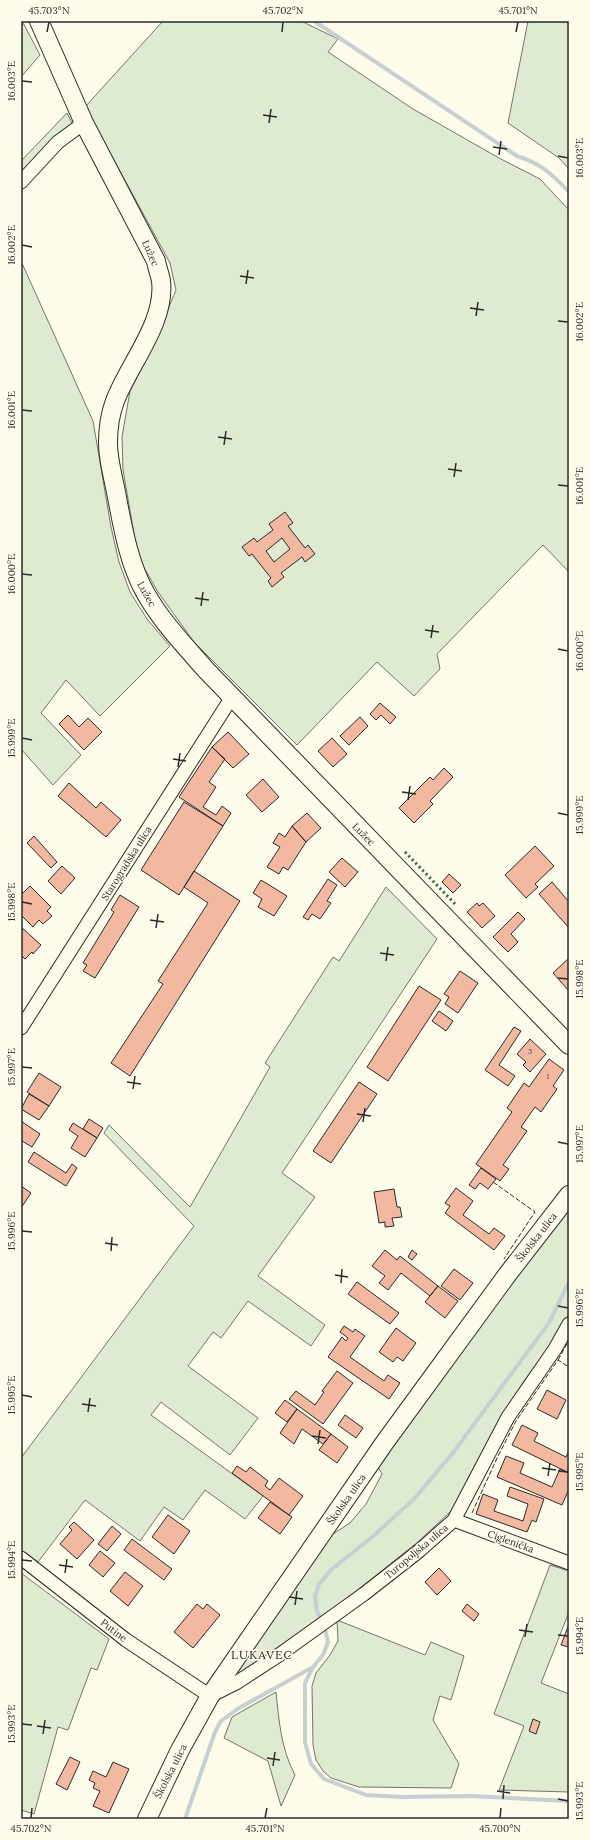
<svg xmlns="http://www.w3.org/2000/svg" width="590" height="1840" viewBox="0 0 590 1840" font-family="Lora,serif">
  <style>
    .green { fill: #deebd1; stroke: #74746e }
    .lines { fill: none; stroke-linecap: round; stroke-linejoin: round }
    .stream { stroke: #c7d0d0; stroke-width: 4 }
    .building { fill: #f2b8a0; stroke: #2b2b2b; fill-rule: evenodd }
    .street-casing { stroke: #2b2b2b; stroke-width: 15 }
    .secondary-casing { stroke: #2b2b2b; stroke-width: 20 }
    .street { stroke: #fdfbea; stroke-width: 13 }
    .secondary { stroke: #fdfbea; stroke-width: 18 }
    .hedge { stroke: #34623c; stroke-width: 3; stroke-dasharray: 2 3; stroke-linecap: butt }
    .fence { stroke: #2b2b2b; stroke-width: 1; stroke-dasharray: 5 2; stroke-linecap: butt }
    .ticks { fill: none; stroke: #2b2b2b; stroke-width: 1.5 }
    .labels { text-anchor: middle; stroke-width: 3; stroke-linejoin: round; paint-order: stroke }
    .number-label { font-size: 8px; fill: #5d4e48 }
    .street-label { font-size: 10px; fill: #2b2b2b; stroke: #fdfbea }
    .quarter-label { font-size: 12px; letter-spacing: 1px; fill: #2b2b2b; stroke: #fdfbea }
    .neatline { fill: none; stroke: #2b2b2b; stroke-width: 1.5 }
    .ticks-label { font-size: 10px; text-anchor: middle; fill: #2b2b2b }
  </style>
  <rect width="100%" height="100%" fill="#fdfbea"/>
  <path class="green" d="M22 21 40 55 21 77V22Z
    M163 21H301L338 39 328 52 413 109 499 158 540 179 569 210V572L543 545 437 654 440 669 414 696 377 662 297 745 194 642 158 592 138 557 123 470 122 437 130 391 149 354 176 290 170 263 85 107Z
    M528 21H569V169L559 158 508 123Z
    M67 113 72 123 21 178V161Z
    M21 261 93 421 111 527 119 562 130 592 147 619 170 646 100 716 66 680 41 713 81 755 53 785 21 749Z
    M386 887 437 939 282 1173 315 1197 258 1276 325 1325 311 1346 248 1301 221 1338 213 1332 188 1366 258 1418 230 1455 161 1402 151 1415 263 1496 245 1519 205 1490 183 1520 164 1507 140 1541 85 1500 38 1562 21 1550V1458L194 1226 104 1133 109 1125 190 1207 270 1067 265 1063 333 957 339 961Z
    M569 1206V1313L562 1329 522 1384 497 1427 467 1489 451 1511 419 1541 373 1578 329 1612 239 1674 235 1670 325 1539 350 1523 366 1504 382 1474 376 1464Z
    M550 1565 569 1571V1612L541 1683 569 1694V1792L499 1790 524 1726 494 1714Z
    M21 1573 109 1639 97 1670 91 1668 68 1730 58 1727 34 1814 21 1810Z
    M337 1620 425 1655 431 1642 464 1656 451 1700 440 1696 433 1720 459 1764 451 1788 359 1787 331 1778 323 1771 316 1760 313 1745 312 1686 316 1673 330 1655 338 1641Z
    M276 1692C279 1721 281 1749 295 1775L281 1806 268 1761 224 1738 232 1717Z"/>
  <g class="lines">
    <path class="stream" d="M314 21 517 156C542 164 552 174 569 192
      M313 1667 305 1683V1742L311 1764 324 1779 366 1795 402 1797 471 1796 569 1801
      M185 1819 215 1732 221 1721 239 1708 313 1667 323 1655 328 1642 325 1629 317 1611 315 1597 319 1584 332 1569 371 1538 414 1499 452 1454 549 1323 569 1282"/>
  </g>
  <path class="building" d="M285 512 293 523 288 526 305 548 308 545 315 554 305 562 302 557 281 573 284 577 272 587 268 581 271 578 252 554 249 556 242 547 254 538 257 542 273 530 269 524ZM282 538 290 549 274 562 266 551Z
    M380 703 396 717 390 724 381 715 376 720 370 714Z
    M68 715 79 727 88 718 102 732 84 750 59 724Z
    M360 717 368 726 349 745 340 736Z
    M228 732 249 754 233 768 212 747Z
    M332 738 347 754 333 767 318 751Z
    M212 747 225 759 209 782 216 787 203 807 216 815 222 806 231 813 223 826 179 797Z
    M444 768 453 777 430 801 433 804 414 823 399 808 430 777 433 780Z
    M263 779 279 797 262 812 246 795Z
    M69 783 96 808 101 802 121 820 106 837 58 796Z
    M184 802 223 826 179 895 141 870Z
    M307 813 321 828 306 842 292 826Z
    M292 826 306 842 288 870 283 867 279 874 267 867 280 847 273 843 279 833 285 837Z
    M34 836 57 862 51 868 27 843Z
    M535 846 554 866 535 884 538 887 526 898 505 875Z
    M342 858 358 872 345 887 329 872Z
    M62 866 75 878 61 894 48 881Z
    M194 871 240 901 130 1076 111 1063 163 984 158 981 208 903 184 887Z
    M449 874 461 885 453 893 442 882Z
    M328 879 337 885 327 901 331 903 320 919 312 914 308 920 303 917Z
    M261 880 287 896 274 916 258 907 262 899 253 893Z
    M552 882 569 902V928L539 894Z
    M30 886 51 907 47 911 52 916 43 924 39 920 33 927 21 915V890L23 893Z
    M120 895 139 907 95 978 83 971 87 965 83 963 114 912 111 910Z
    M477 903 479 906 483 903 495 916 482 928 467 912Z
    M518 912 525 919 511 934 518 942 508 952 493 937Z
    M21 927 41 945 33 954 32 952 25 959 21 955Z
    M569 958V991L553 973Z
    M460 971 478 983 458 1013 445 1004 449 997 444 994Z
    M419 986 441 1000 388 1081 367 1067Z
    M439 1011 453 1021 446 1031 432 1021Z
    M514 1027 521 1031 499 1065 515 1076 508 1086 485 1070Z
    M530 1039 546 1054 530 1072 523 1065 526 1062 517 1054Z
    M549 1059 564 1070 553 1086 557 1089 541 1112 535 1107 521 1127 527 1131 503 1165 509 1169 500 1181 476 1164 512 1112 507 1108 524 1083 529 1087Z
    M39 1073 61 1087 49 1106 27 1092Z
    M359 1082 377 1094 331 1163 313 1151Z
    M29 1094 49 1106 39 1120 21 1109Z
    M89 1119 103 1128 97 1138 83 1129Z
    M21 1121 40 1134 32 1147 22 1141 21 1142Z
    M73 1123 97 1138 85 1157 71 1148 78 1136 69 1130Z
    M34 1152 66 1173 72 1164 77 1168 66 1186 28 1162Z
    M481 1168 496 1179 488 1189 480 1183 475 1189 469 1185Z
    M21 1186 31 1193 21 1208Z
    M456 1188 473 1201 463 1215 489 1234 494 1228 505 1236 494 1250 445 1213 450 1206 445 1203Z
    M394 1189 397 1207H400L402 1217 392 1218 394 1226 385 1227V1222L379 1223 374 1192Z
    M385 1250 397 1260 400 1256 438 1286 430 1296 401 1273 388 1290 379 1283 385 1276 372 1266Z
    M412 1250 417 1254 412 1260 408 1257Z
    M454 1269 473 1283 460 1300 441 1286Z
    M357 1282 399 1313 390 1324 348 1294Z
    M438 1286 458 1301 445 1318 425 1302Z
    M344 1326 353 1332 355 1329 365 1336 350 1357 384 1381 388 1375 400 1383 389 1399 328 1357 342 1337 346 1341 348 1338 340 1332Z
    M396 1328 416 1343 403 1361 397 1357 393 1362 379 1352Z
    M337 1371 353 1383 323 1424 289 1399 296 1391 315 1405 324 1392 322 1391Z
    M547 1390 566 1400 557 1419 537 1409Z
    M285 1400 297 1409 287 1422 275 1413Z
    M297 1409 331 1434 323 1444 302 1429 294 1444 280 1433Z
    M345 1415 363 1428 356 1438 338 1425Z
    M522 1425 538 1433 534 1441 566 1457 569 1450V1473L512 1445Z
    M331 1434 348 1447 337 1463 319 1450Z
    M506 1456 524 1463 520 1473 552 1487 560 1469 569 1473V1489L562 1505 497 1477Z
    M237 1466 246 1472 250 1467 268 1481 265 1486 270 1490 279 1478 303 1496 289 1515 232 1473Z
    M510 1487 544 1499 536 1522 532 1520 527 1532 476 1514 483 1494 498 1500 494 1511 523 1521 528 1504 507 1496Z
    M270 1502 292 1517 280 1534 258 1518Z
    M168 1515 190 1531 174 1554 152 1537Z
    M74 1522 94 1540 77 1559 60 1544 72 1530 69 1527Z
    M112 1526 121 1534 107 1551 98 1544Z
    M132 1539 172 1569 164 1580 124 1550Z
    M100 1551 115 1563 103 1577 89 1565Z
    M439 1568 451 1581 437 1595 425 1582Z
    M125 1572 143 1586 128 1606 110 1591Z
    M197 1604 203 1609 207 1604 220 1615 193 1648 174 1632Z
    M467 1604 479 1614 474 1621 462 1611Z
    M569 1624V1647L561 1645Z
    M533 1719 540 1722 536 1734 529 1731Z
    M70 1757 80 1762 67 1790 56 1784Z
    M113 1762 129 1769 109 1813 93 1806 100 1791 93 1788 95 1783 89 1780 93 1771 106 1777Z"/>
  <g class="lines">
    <g class="street-casing">
      <path id="street" d="M21 182 58 142 84 123
        M21 1028 232 697
        M454 1520 569 1563
        M21 1558 126 1640 210 1696 236 1683 279 1655 364 1594 419 1551 454 1520 508 1417 555 1349 569 1324"/>
    </g>
    <g class="secondary-casing">
      <path id="secondary" d="M39 21 84 123 156 261C157 268 160 274 161 281 166 322 129 364 115 401 110 414 108 429 108 443 108 458 112 473 115 487 122 523 128 563 146 594 162 622 185 646 206 670L569 1045
        M147 1819 180 1750 210 1696 385 1442 507 1275 569 1195"/>
    </g>
    <use href="#street" class="street"/>
    <use href="#secondary" class="secondary"/>
    <path class="hedge" d="M405 852 457 906"/>
    <path class="fence" d="M493 1182 535 1212 504 1259
      M558 1360 569 1340
      M472 1513 498 1456 516 1421 558 1360 569 1367"/>
  </g>
  <path class="ticks" d="M47 32 49 22M282 32 283 22M516 32 518 22M22 81 32 82M263 115 277 117M269 123 271 109M493 147 507 149M499 155 501 141M558 156 568 158M22 245 32 247M240 276 254 278M246 284 248 270M470 308 484 310M476 316 478 302M558 321 568 322M22 410 32 411M218 437 232 439M224 445 226 431M448 469 462 471M454 477 456 463M558 485 568 486M22 574 32 575M195 598 209 600M201 606 203 592M425 630 439 632M431 638 433 625M558 649 568 651M22 738 32 740M173 759 186 761M178 767 180 753M402 792 416 794M408 800 410 786M558 813 568 815M22 902 32 904M150 920 164 922M156 928 158 914M380 953 394 955M386 961 388 947M558 978 568 979M22 1067 32 1068M127 1082 141 1084M133 1089 135 1076M357 1114 371 1116M363 1122 365 1108M558 1142 568 1144M22 1231 32 1232M105 1243 118 1245M111 1251 112 1237M335 1275 348 1277M341 1283 342 1269M558 1306 568 1308M22 1395 32 1397M82 1404 96 1406M88 1412 90 1398M312 1436 326 1438M318 1444 320 1430M542 1468 556 1470M558 1471 568 1472M548 1476 550 1463M22 1560 32 1561M59 1565 73 1567M65 1573 67 1559M289 1597 303 1599M295 1605 297 1591M519 1630 533 1632M558 1635 568 1636M525 1637 527 1624M22 1724 32 1725M37 1726 51 1728M43 1734 45 1720M267 1758 280 1760M273 1766 275 1752M497 1791 510 1793M503 1799 504 1785M558 1799 568 1801M31 1818 32 1808M265 1818 267 1808M500 1818 501 1808"/>
  <g class="labels">
    <g class="number-label">
      <text x="530" y="1054">3</text>
      <text x="548" y="1079">1</text>
    </g>
    <g class="street-label">
      <text transform="translate(151 253) rotate(66)" y="4">Lužec</text>
      <text transform="translate(147 594) rotate(60)" y="4">Lužec</text>
      <text transform="translate(364 834) rotate(46)" y="4">Lužec</text>
      <text transform="translate(126 863) rotate(-58)" y="4">Starogradska ulica</text>
      <text transform="translate(536 1237) rotate(-52)" y="4">Školska ulica</text>
      <text transform="translate(346 1499) rotate(-55)" y="4">Školska ulica</text>
      <text transform="translate(511 1541) rotate(20)" y="4">Ciglenička</text>
      <text transform="translate(416 1551) rotate(-40)" y="4">Turopoljska ulica</text>
      <text transform="translate(114 1630) rotate(38)" y="4">Putine</text>
      <text transform="translate(170 1771) rotate(-63)" y="4">Školska ulica</text>
    </g>
    <g class="quarter-label">
      <text x="262" y="1659">LUKAVEC</text>
    </g>
  </g>
  <rect width="590" height="1840" fill="none" stroke="#fdfbea" stroke-width="44"/>
  <rect x="22" y="22" width="546" height="1796" class="neatline"/>
  <g class="ticks-label">
    <text x="49" y="14">45.703°N</text>
    <text x="283" y="14">45.702°N</text>
    <text x="518" y="14">45.701°N</text>
    <text transform="translate(11 81) rotate(-90)" y="4">16.003°E</text>
    <text transform="translate(579 158) rotate(-90)" y="4">16.003°E</text>
    <text transform="translate(11 245) rotate(-90)" y="4">16.002°E</text>
    <text transform="translate(579 322) rotate(-90)" y="4">16.002°E</text>
    <text transform="translate(11 410) rotate(-90)" y="4">16.001°E</text>
    <text transform="translate(579 486) rotate(-90)" y="4">16.001°E</text>
    <text transform="translate(11 574) rotate(-90)" y="4">16.000°E</text>
    <text transform="translate(579 651) rotate(-90)" y="4">16.000°E</text>
    <text transform="translate(11 738) rotate(-90)" y="4">15.999°E</text>
    <text transform="translate(579 815) rotate(-90)" y="4">15.999°E</text>
    <text transform="translate(11 902) rotate(-90)" y="4">15.998°E</text>
    <text transform="translate(579 979) rotate(-90)" y="4">15.998°E</text>
    <text transform="translate(11 1067) rotate(-90)" y="4">15.997°E</text>
    <text transform="translate(579 1144) rotate(-90)" y="4">15.997°E</text>
    <text transform="translate(11 1231) rotate(-90)" y="4">15.996°E</text>
    <text transform="translate(579 1308) rotate(-90)" y="4">15.996°E</text>
    <text transform="translate(11 1395) rotate(-90)" y="4">15.995°E</text>
    <text transform="translate(579 1472) rotate(-90)" y="4">15.995°E</text>
    <text transform="translate(11 1560) rotate(-90)" y="4">15.994°E</text>
    <text transform="translate(579 1636) rotate(-90)" y="4">15.994°E</text>
    <text transform="translate(11 1724) rotate(-90)" y="4">15.993°E</text>
    <text transform="translate(579 1801) rotate(-90)" y="4">15.993°E</text>
    <text x="31" y="1832">45.702°N</text>
    <text x="265" y="1832">45.701°N</text>
    <text x="500" y="1832">45.700°N</text>
  </g>
</svg>
